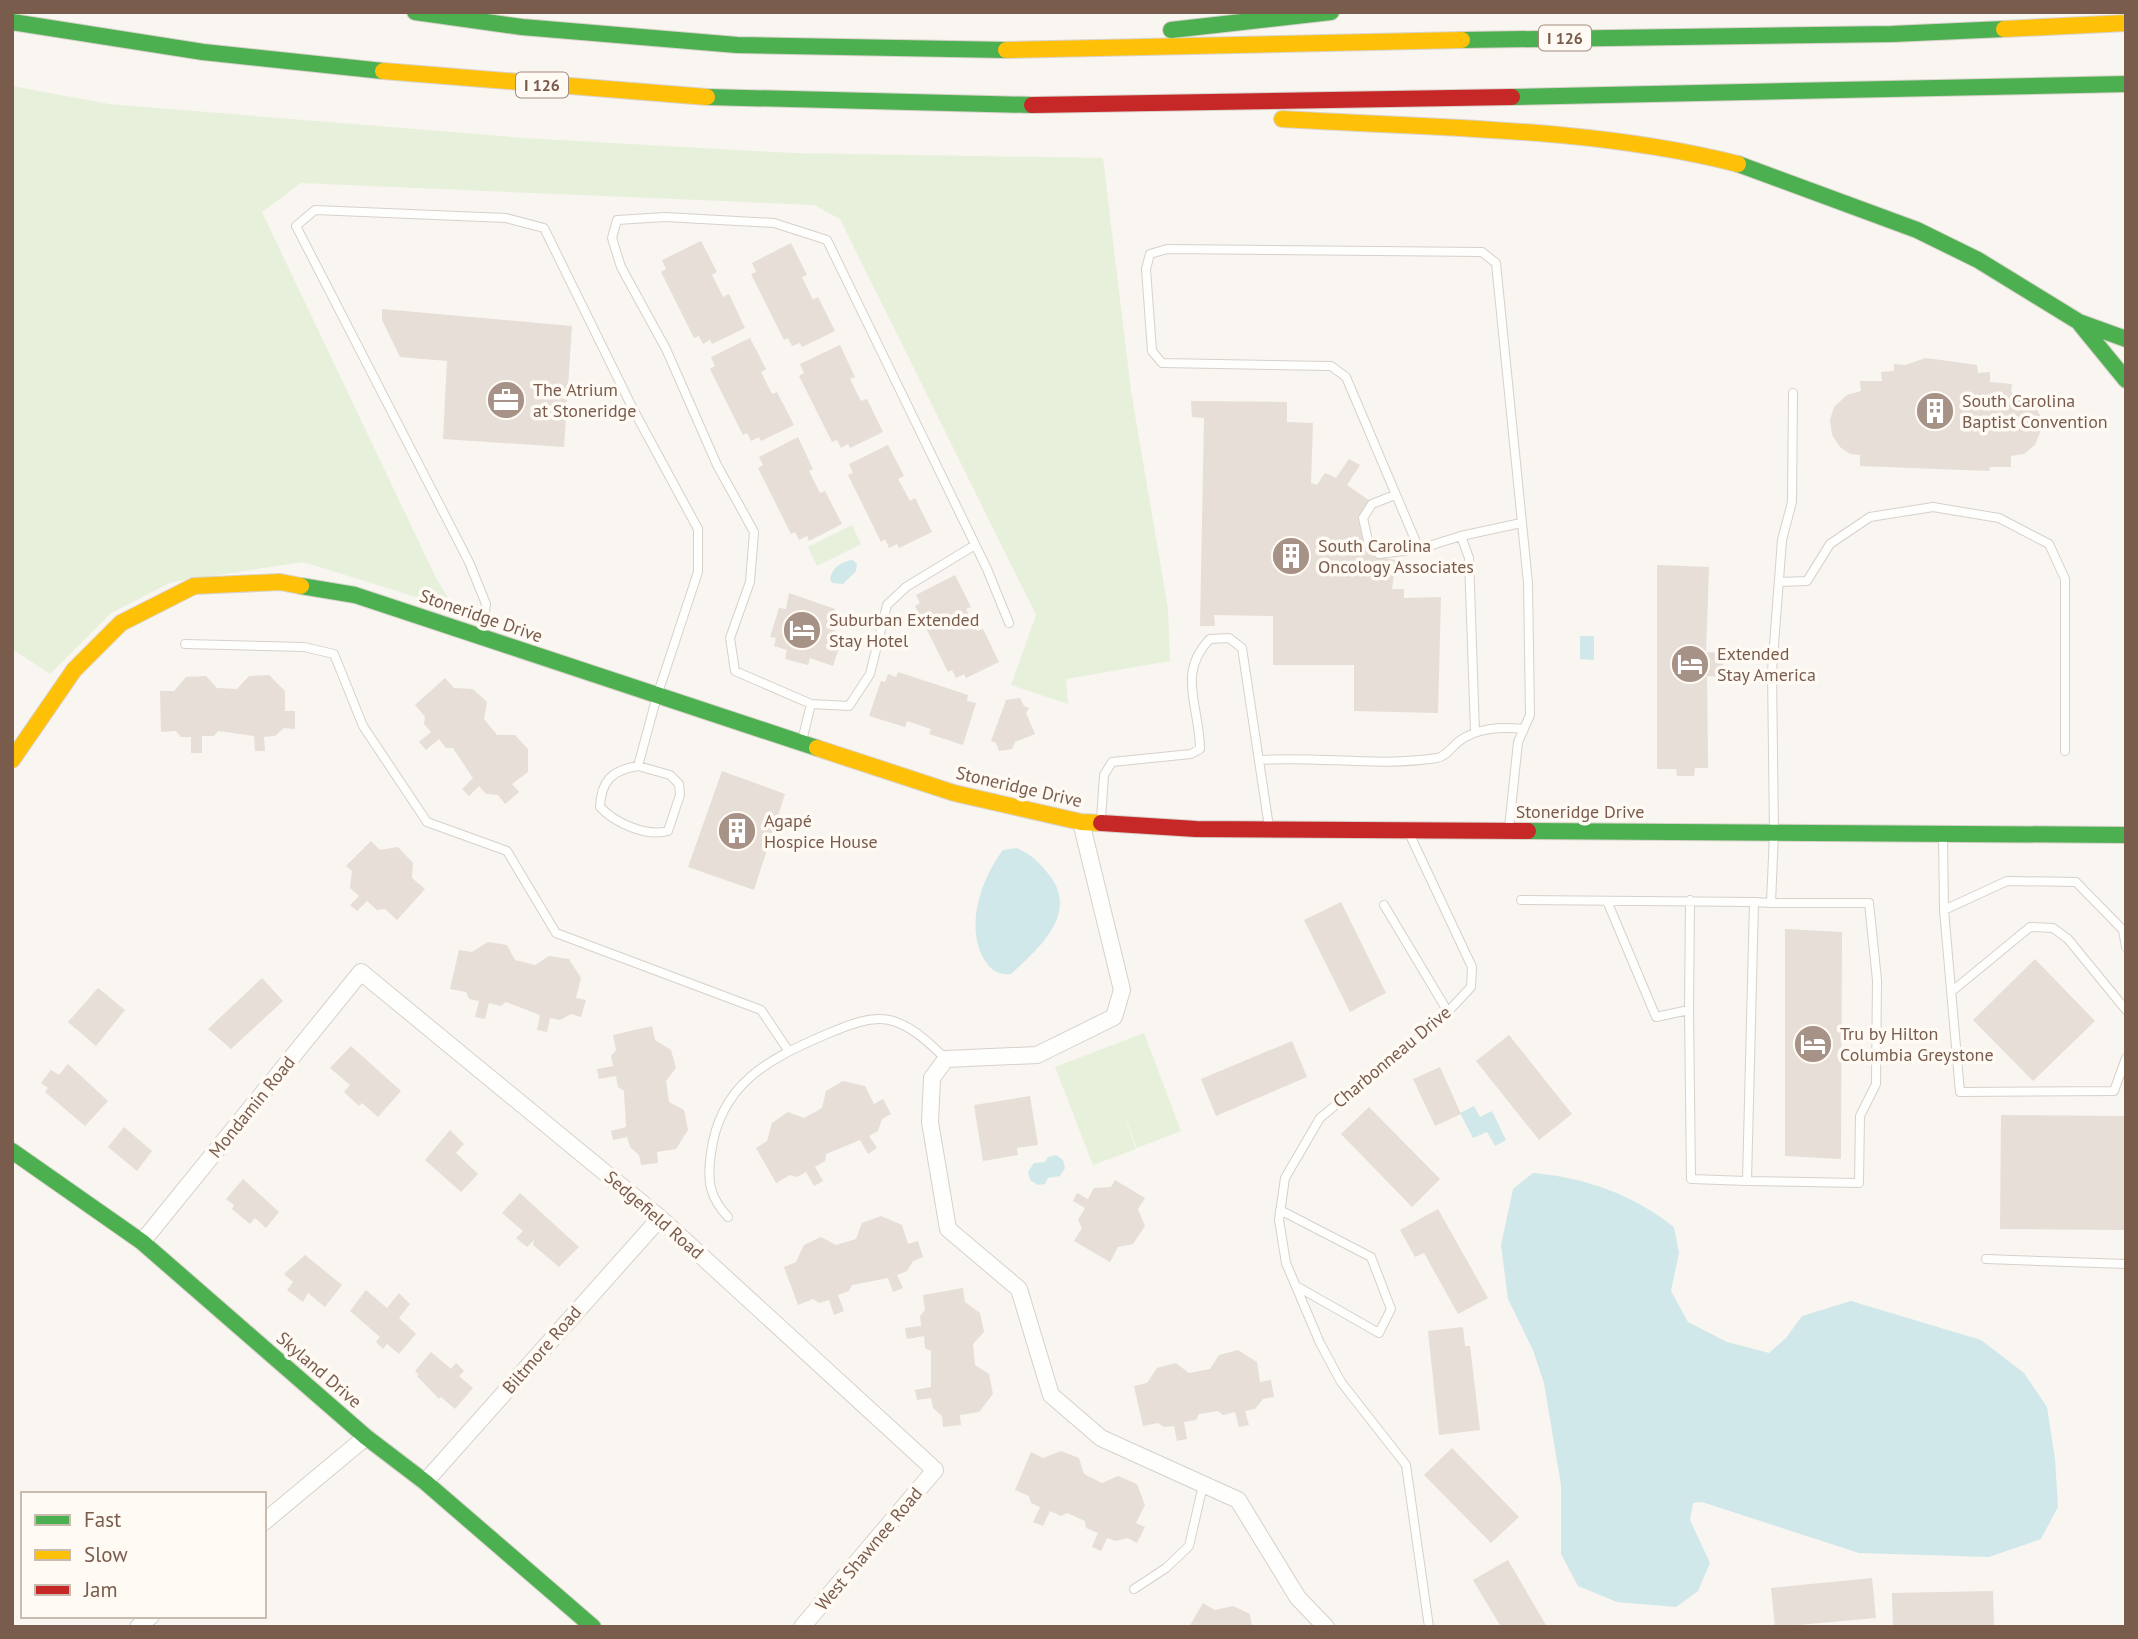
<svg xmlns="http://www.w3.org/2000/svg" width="2138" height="1639" viewBox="0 0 2138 1639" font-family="'PT Sans',sans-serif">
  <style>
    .green { fill: #e7f0db }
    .water { fill: #d0e8ea }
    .building { fill: #e6ded7 }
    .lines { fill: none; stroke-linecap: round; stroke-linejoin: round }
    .lane-casing { stroke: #d7d1cb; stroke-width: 10 }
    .street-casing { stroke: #d7d1cb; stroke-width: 18 }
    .fast-casing { stroke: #d9d2cb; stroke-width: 18 }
    .slow-casing { stroke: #d9d2cb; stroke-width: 18 }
    .jam-casing { stroke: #d9d2cb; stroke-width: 18 }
    .lane { stroke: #fefefd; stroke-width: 8 }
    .street { stroke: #fefefd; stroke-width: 16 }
    .fast { stroke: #4caf50; stroke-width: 16 }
    .slow { stroke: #ffc107; stroke-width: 16 }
    .jam { stroke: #c62828; stroke-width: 16 }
    .labels { text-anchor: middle; stroke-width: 7; stroke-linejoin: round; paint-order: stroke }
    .shield { fill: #fffaf3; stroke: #a28b7f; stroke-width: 2 }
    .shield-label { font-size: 16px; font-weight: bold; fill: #7a5c4d }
    .poi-label { font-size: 18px; fill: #7a5c4d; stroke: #fffaf3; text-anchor: start }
    .street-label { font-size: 18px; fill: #7a5c4d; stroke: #fffaf3 }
  </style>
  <rect width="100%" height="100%" fill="#f9f5f0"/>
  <path class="green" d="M12 86 109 104 524 138 792 153 1103 158 1131 391 1168 609 1170 661 1066 679 1068 704 1011 685 1036 615 840 219 814 205 301 183 262 212 436 578 455 609 303 562 172 582 111 613 50 674 12 649Z
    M852 525 861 544 817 566 808 547Z
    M1144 1033 1181 1131 1137 1148 1121 1106 1136 1149 1093 1165 1055 1067Z"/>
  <path class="water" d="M853 560 857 564 856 571 843 584 832 583 830 578C833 567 842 561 853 560Z
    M1580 636H1594V660L1580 659Z
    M1017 848C1032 855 1040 863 1050 876 1079 914 1038 949 1011 974 998 975 990 970 984 959 965 927 981 879 1003 850Z
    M1474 1106 1480 1117 1492 1111 1506 1140 1495 1146 1487 1132 1473 1138 1460 1113Z
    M1056 1155 1063 1160 1065 1168 1060 1176 1048 1178 1045 1184 1038 1185 1030 1180 1028 1172 1034 1163 1045 1162 1048 1157Z
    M1533 1173C1584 1177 1634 1195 1674 1227L1679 1253 1671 1291 1688 1322 1727 1342 1769 1353 1786 1338 1802 1316 1851 1301 1981 1340 2024 1373 2047 1407 2055 1459 2058 1507 2041 1539 1989 1557 1859 1553 1702 1502 1693 1503 1690 1520 1710 1563 1698 1591 1676 1607 1617 1602 1578 1586 1561 1554V1485L1544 1383 1533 1350 1508 1299 1501 1245 1513 1189Z"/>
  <path class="building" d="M701 241 717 272 712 275 723 297 729 294 745 328 712 344 710 340 703 344 699 336 694 338 661 272 666 269 662 260Z
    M791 243 807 275 802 277 813 300 818 297 835 331 802 347 800 343 792 346 788 338 784 340 751 274 756 272 752 263Z
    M382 309 572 326 564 447 443 439 447 361 400 357 382 320Z
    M750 338 766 369 761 372 772 394 777 392 794 425 761 441 759 437 751 441 747 433 743 435 710 369 715 366 711 357Z
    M840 345 855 377 850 379 861 401 867 399 883 432 850 448 848 444 841 448 837 440 832 442 799 376 804 373 800 364Z
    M1926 358 1977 365 1978 373 1990 372V382L2012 384 2011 392 2032 402 2040 415 2041 430 2035 445 2024 454 2011 456V467H1990L1989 471 1860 466V455L1850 454 1840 447 1832 435 1830 420 1834 407 1847 395 1861 391 1860 381H1882L1881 372 1894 371V364L1905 365Z
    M1191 401 1287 402V422L1313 423 1311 483 1317 485 1325 473 1336 478 1349 459 1360 465 1347 485 1370 501 1363 534 1372 550 1384 558 1396 560 1392 589H1404V598L1441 597 1438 713 1354 711V665H1273V616L1214 615 1215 626H1200L1204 418 1192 417Z
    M798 437 813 469 809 471 820 493 825 491 842 524 809 541 807 536 799 540 795 532 791 534 758 468 763 465 759 457Z
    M888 445 904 476 898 479 910 501 915 498 932 532 899 548 897 544 889 548 885 539 881 542 848 475 853 473 849 464Z
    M1657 565 1709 567 1706 652 1724 653 1723 677 1707 676 1708 768H1695L1694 776H1677L1676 769H1657Z
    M955 575 971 607 966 609 977 631 983 629 999 662 966 678 964 674 956 678 952 670 948 672 915 606 920 603 916 595Z
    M789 593 835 609 829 628 836 631 834 635 842 638 833 666 810 658 808 665 785 659 787 650 774 646 776 638 770 637 779 608 786 609Z
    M898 672 968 695 967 701 976 703 963 745 929 734 931 729 907 721 905 727 869 716 881 681 885 682 888 674 896 677Z
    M269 675 285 691V711H295V729L284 728 275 736 264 737 265 751H255L254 736 218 731 214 736H202V753H191V737H181L176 731 161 732 160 691H174L186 677 206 676 217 688 237 689 249 676Z
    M445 678 454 688 473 689 487 702 484 719 497 735H515L528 749V772L512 784 519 792 505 804 498 795 486 794 479 786 469 796 462 789 473 778 453 748H446L439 739 426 750 419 742 431 732 424 724 425 717 415 705Z
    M1020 698 1024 706 1029 708 1026 713 1035 734 1015 742 1012 749 999 751 996 743 991 741 1006 700Z
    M722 771 785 794 754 890 688 867Z
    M371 841 380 850 398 847 413 863 412 878 425 889 397 920 385 909 377 910 367 901 357 911 350 905 359 896 350 888 352 871 346 866Z
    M1341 902 1386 993 1350 1012 1304 920Z
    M1785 929 1842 932 1841 1159 1785 1156Z
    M488 942 507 945 515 960 535 965 549 956 569 959 581 978 576 998 586 1000 581 1017 571 1014 560 1020 550 1018 547 1032 537 1030 540 1015 506 1002 501 1006 489 1003 485 1019 475 1017 479 1001 469 999 466 992 450 989 459 950 472 952Z
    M2035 959 2095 1021 2033 1081 1973 1020Z
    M262 978 283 1001 231 1049 208 1029Z
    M98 988 125 1010 96 1046 68 1022Z
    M652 1026 655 1040 671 1050 676 1068 666 1081 669 1102 684 1110 688 1130 676 1149 657 1152 658 1163 641 1165 639 1155 630 1147 627 1137 613 1140 611 1131 626 1127 624 1091 618 1087 616 1076 599 1079 597 1069 613 1066 611 1056 616 1050 613 1035Z
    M1509 1035 1572 1114 1539 1140 1476 1061Z
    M1292 1041 1307 1077 1216 1116 1201 1079Z
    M351 1046 401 1091 378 1117 362 1103 359 1106 344 1092 350 1085 330 1068Z
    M68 1064 108 1101 85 1126 45 1092 48 1088 41 1083 51 1070 59 1075Z
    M1440 1067 1461 1114 1435 1126 1413 1079Z
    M843 1081 865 1086 874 1104 883 1099 891 1114 882 1119 878 1131 869 1136 877 1148 868 1154 860 1140 826 1154 825 1161 815 1167 823 1181 814 1186 806 1172 797 1177 790 1175 776 1183 756 1148 767 1141 772 1123 788 1112 804 1118 822 1108 826 1091Z
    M1030 1096 1038 1145 1017 1148 1018 1155 983 1161 974 1105Z
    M1369 1107 1440 1179 1412 1207 1341 1134Z
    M2001 1115 2126 1116V1230L2000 1229Z
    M124 1127 152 1151 137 1171 108 1147Z
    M450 1130 464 1144 456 1153 478 1174 461 1192 425 1160Z
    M243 1179 279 1212 266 1228 255 1218 250 1224 232 1209 234 1205 226 1199Z
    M1115 1180 1145 1198 1138 1209 1145 1226 1133 1244 1118 1247 1110 1262 1074 1241 1082 1228 1078 1220 1085 1208 1073 1201 1077 1193 1088 1199 1094 1188 1111 1187Z
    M520 1193 579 1247 559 1267 533 1245 534 1240 527 1247 516 1238 523 1231 502 1213Z
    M1438 1209 1488 1298 1458 1314 1424 1253 1415 1257 1400 1230Z
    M881 1216 902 1225 908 1244 918 1241 923 1257 913 1261 907 1271 897 1275 903 1288 893 1292 888 1278 852 1285 849 1291 838 1295 844 1311 834 1315 829 1300 819 1303 813 1299 798 1305 784 1267 796 1262 804 1245 821 1237 836 1245 856 1239 862 1223Z
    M305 1255 342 1285 325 1307 308 1293 303 1302 287 1290 293 1282 284 1274Z
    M963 1288 965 1302 980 1313 984 1332 973 1344 975 1365 989 1374 993 1394 979 1412 960 1415 961 1425 943 1427 942 1416 933 1408 931 1398 917 1400 915 1390 931 1387V1351L925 1348 924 1336 907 1339 905 1328 921 1326 920 1316 925 1310 923 1295Z
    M366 1290 387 1308 399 1293 410 1304 399 1318 416 1334 399 1354 387 1344 383 1349 376 1342 380 1337 350 1311Z
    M1463 1327 1465 1346H1470L1480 1430 1439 1435 1428 1331Z
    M1238 1350 1257 1362 1260 1382 1271 1380 1274 1397 1263 1399 1255 1409 1245 1411 1249 1425 1239 1427 1235 1412 1223 1415 1218 1411 1199 1414 1196 1420 1184 1422 1187 1439 1177 1441 1174 1426 1164 1427 1158 1423 1143 1426 1134 1386 1147 1383 1157 1368 1176 1363 1189 1373 1210 1369 1219 1355Z
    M431 1352 451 1369 456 1363 464 1371 459 1376 473 1388 455 1409 441 1397 439 1399 417 1376 419 1375 415 1371Z
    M1452 1448 1519 1517 1491 1543 1424 1475Z
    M1061 1451 1079 1458 1084 1474 1102 1483 1118 1476 1137 1484 1145 1505 1136 1523 1145 1527 1137 1543 1128 1538 1116 1541 1107 1538 1101 1551 1092 1547 1098 1533 1086 1528 1085 1521 1067 1513 1061 1516 1050 1511 1043 1526 1033 1522 1040 1507 1031 1503 1029 1496 1015 1490 1031 1452 1043 1458Z
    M1508 1560 1547 1627H1501L1473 1580Z
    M1872 1578 1876 1618 1775 1627 1771 1588Z
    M1993 1591 1994 1627H1893L1892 1593Z
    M1203 1603 1215 1610 1233 1606 1250 1614 1252 1627H1189Z"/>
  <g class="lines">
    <g class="lane-casing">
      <path id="lane" d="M1395 495 1372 504 1363 518 1369 545 1379 554 1419 549
        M1461 536 1521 523
        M1779 582 1807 581 1830 544 1870 517 1933 507 1999 518 2049 544 2065 579V751
        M482 634 486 604 469 562 296 226 315 210 506 218 544 228 633 409 698 529V572L657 696 638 766C612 770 601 781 600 807 615 823 646 837 668 831L680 795 679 784 670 775 638 766
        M185 644 304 647 334 654 363 726 427 822 507 851 556 933 761 1010 788 1050
        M811 704 849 706 870 674 887 605 906 587 975 545
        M1475 732 1469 558 1461 536 1419 549 1346 377 1331 366 1162 363 1152 351 1146 269 1150 254 1167 249 1482 252 1496 263 1528 583 1530 715 1518 742 1509 828
        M802 741 811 704 735 671 730 638 750 582 754 532 717 465 666 349 621 267 612 238 617 220 665 217 774 223 827 240 987 569 1009 623
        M1261 760C1320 756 1378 767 1437 758 1445 757 1451 748 1458 742 1477 727 1501 727 1524 729
        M1101 820 1104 775 1112 762 1191 754 1200 749C1200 707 1176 673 1210 639L1229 638 1242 648 1269 827
        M1409 833 1472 967 1471 987 1443 1017 1320 1118 1285 1178 1279 1220 1286 1263 1320 1343 1341 1382 1406 1465 1429 1627
        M1943 836 1944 910 2007 881 2076 882 2123 930 2126 947
        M1521 900 1754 902
        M1607 901 1656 1017 1689 1010 1690 900
        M1771 903H1869L1877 980 1876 1084 1860 1116 1859 1183 1747 1181 1754 902 1771 903 1774 833 1772 671 1782 540 1792 502 1793 393
        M1384 905 1448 1012
        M1944 910 1960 1092 2114 1091 2126 1058
        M1951 992 2030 927 2053 928 2068 939 2126 1010
        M1689 1010 1691 1179 1747 1181
        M1280 1210 1371 1257 1391 1309 1379 1333 1298 1287
        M728 1217C709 1197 707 1180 711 1153 720 1084 768 1059 827 1034 846 1026 868 1016 889 1020 912 1025 930 1044 946 1059
        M1986 1259 2126 1264
        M1134 1589 1166 1568 1189 1546 1203 1485"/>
    </g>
    <g class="street-casing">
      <path id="street" d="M1081 822 1122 990 1114 1017 1037 1055 946 1059 932 1078 930 1122 948 1229 1019 1289 1051 1395 1101 1438 1238 1500 1298 1598 1326 1627
        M142 1242 361 972 660 1218 935 1470 802 1627
        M425 1482 660 1218
        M264 1522 366 1437
        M138 1627 151 1616"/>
    </g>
    <g class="fast-casing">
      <path id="fast" d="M415 12 522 27 737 45 1006 50
        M12 22 203 52 383 71
        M1171 30 1331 12
        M1462 40 1892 34 2004 29
        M707 97 1032 105
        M1512 97 2126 84
        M1738 164 1917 230 1978 260 2079 322 2126 339
        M2081 325 2126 380
        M301 586 355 595 817 748
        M1528 831 2126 835
        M12 1151 142 1242 366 1437 425 1482 593 1627"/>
    </g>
    <g class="slow-casing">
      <path id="slow" d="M2004 29 2126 23
        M1006 50 1462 40
        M383 71 707 97
        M1282 119C1430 128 1594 127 1738 164
        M817 748 954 793 1081 822 1101 823
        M12 760 74 670 121 623 194 586 280 582 301 586"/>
    </g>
    <g class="jam-casing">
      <path id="jam" d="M1032 105 1512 97
        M1101 823 1196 829 1528 831"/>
    </g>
    <use href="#lane" class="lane"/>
    <use href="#street" class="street"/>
    <use href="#fast" class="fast"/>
    <use href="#slow" class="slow"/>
    <use href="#jam" class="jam"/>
  </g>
  <defs>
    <g id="office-disc" transform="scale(2.0125)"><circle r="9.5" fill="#a69286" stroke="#fffaf3"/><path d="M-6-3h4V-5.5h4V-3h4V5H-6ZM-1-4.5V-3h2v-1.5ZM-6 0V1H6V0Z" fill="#fff"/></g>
    <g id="building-disc" transform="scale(2.0125)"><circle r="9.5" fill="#a69286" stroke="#fffaf3"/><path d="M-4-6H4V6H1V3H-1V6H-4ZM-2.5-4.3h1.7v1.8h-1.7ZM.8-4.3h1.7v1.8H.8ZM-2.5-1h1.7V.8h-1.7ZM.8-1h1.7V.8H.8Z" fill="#fff"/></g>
    <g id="hotel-disc" transform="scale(2.0125)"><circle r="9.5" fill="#a69286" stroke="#fffaf3"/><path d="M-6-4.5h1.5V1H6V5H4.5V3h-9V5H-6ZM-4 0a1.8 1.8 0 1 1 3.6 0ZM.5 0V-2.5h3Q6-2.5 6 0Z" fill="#fff"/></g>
  </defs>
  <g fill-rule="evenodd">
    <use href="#office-disc" x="506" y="400"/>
    <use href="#building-disc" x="1935" y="411"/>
    <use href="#building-disc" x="1291" y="556"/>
    <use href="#hotel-disc" x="802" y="630"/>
    <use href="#hotel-disc" x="1690" y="664"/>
    <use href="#building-disc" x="737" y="831"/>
    <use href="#hotel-disc" x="1813" y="1044"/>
  </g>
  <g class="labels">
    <g class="shield">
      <rect x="1539" y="25.5" width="52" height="25" rx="5"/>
      <rect x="516" y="72.5" width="52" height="25" rx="5"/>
    </g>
    <g class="shield-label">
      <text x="1565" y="44">I 126</text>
      <text x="542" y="91">I 126</text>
    </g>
    <g class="poi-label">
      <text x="533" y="396">The Atrium<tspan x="533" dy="21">at Stoneridge</tspan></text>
      <text x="1962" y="407">South Carolina<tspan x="1962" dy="21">Baptist Convention</tspan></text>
      <text x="1318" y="552">South Carolina<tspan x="1318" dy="21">Oncology Associates</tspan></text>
      <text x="829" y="626">Suburban Extended<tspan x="829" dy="21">Stay Hotel</tspan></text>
      <text x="1717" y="660">Extended<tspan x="1717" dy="21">Stay America</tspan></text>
      <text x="764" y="827">Agapé<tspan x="764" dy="21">Hospice House</tspan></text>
      <text x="1840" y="1040">Tru by Hilton<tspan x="1840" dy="21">Columbia Greystone</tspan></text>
    </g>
    <g class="street-label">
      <text transform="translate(481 616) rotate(19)" y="6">Stoneridge Drive</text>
      <text transform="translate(1019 787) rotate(13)" y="6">Stoneridge Drive</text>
      <text x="1580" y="818">Stoneridge Drive</text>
      <text transform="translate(1392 1057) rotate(-40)" y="6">Charbonneau Drive</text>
      <text transform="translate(252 1107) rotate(-51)" y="6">Mondamin Road</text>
      <text transform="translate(654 1215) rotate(41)" y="6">Sedgefield Road</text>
      <text transform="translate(542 1350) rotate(-49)" y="6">Biltmore Road</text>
      <text transform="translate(319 1370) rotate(41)" y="6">Skyland Drive</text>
      <text transform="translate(869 1549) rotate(-50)" y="6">West Shawnee Road</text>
    </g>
  </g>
  <rect width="2138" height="1639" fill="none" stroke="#7a5c4d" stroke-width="28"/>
  <rect x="21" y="1492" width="245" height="126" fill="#fffaf3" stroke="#cabbb1" stroke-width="2"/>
  <rect x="35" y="1515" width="35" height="10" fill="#4caf50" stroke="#cabbb1" stroke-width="2"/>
  <text x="84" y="1527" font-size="21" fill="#7a5c4d">Fast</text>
  <rect x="35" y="1550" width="35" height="10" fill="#ffc107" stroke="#cabbb1" stroke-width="2"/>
  <text x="84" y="1562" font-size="21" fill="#7a5c4d">Slow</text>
  <rect x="35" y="1585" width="35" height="10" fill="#c62828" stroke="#cabbb1" stroke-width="2"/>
  <text x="84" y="1597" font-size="21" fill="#7a5c4d">Jam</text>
</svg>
